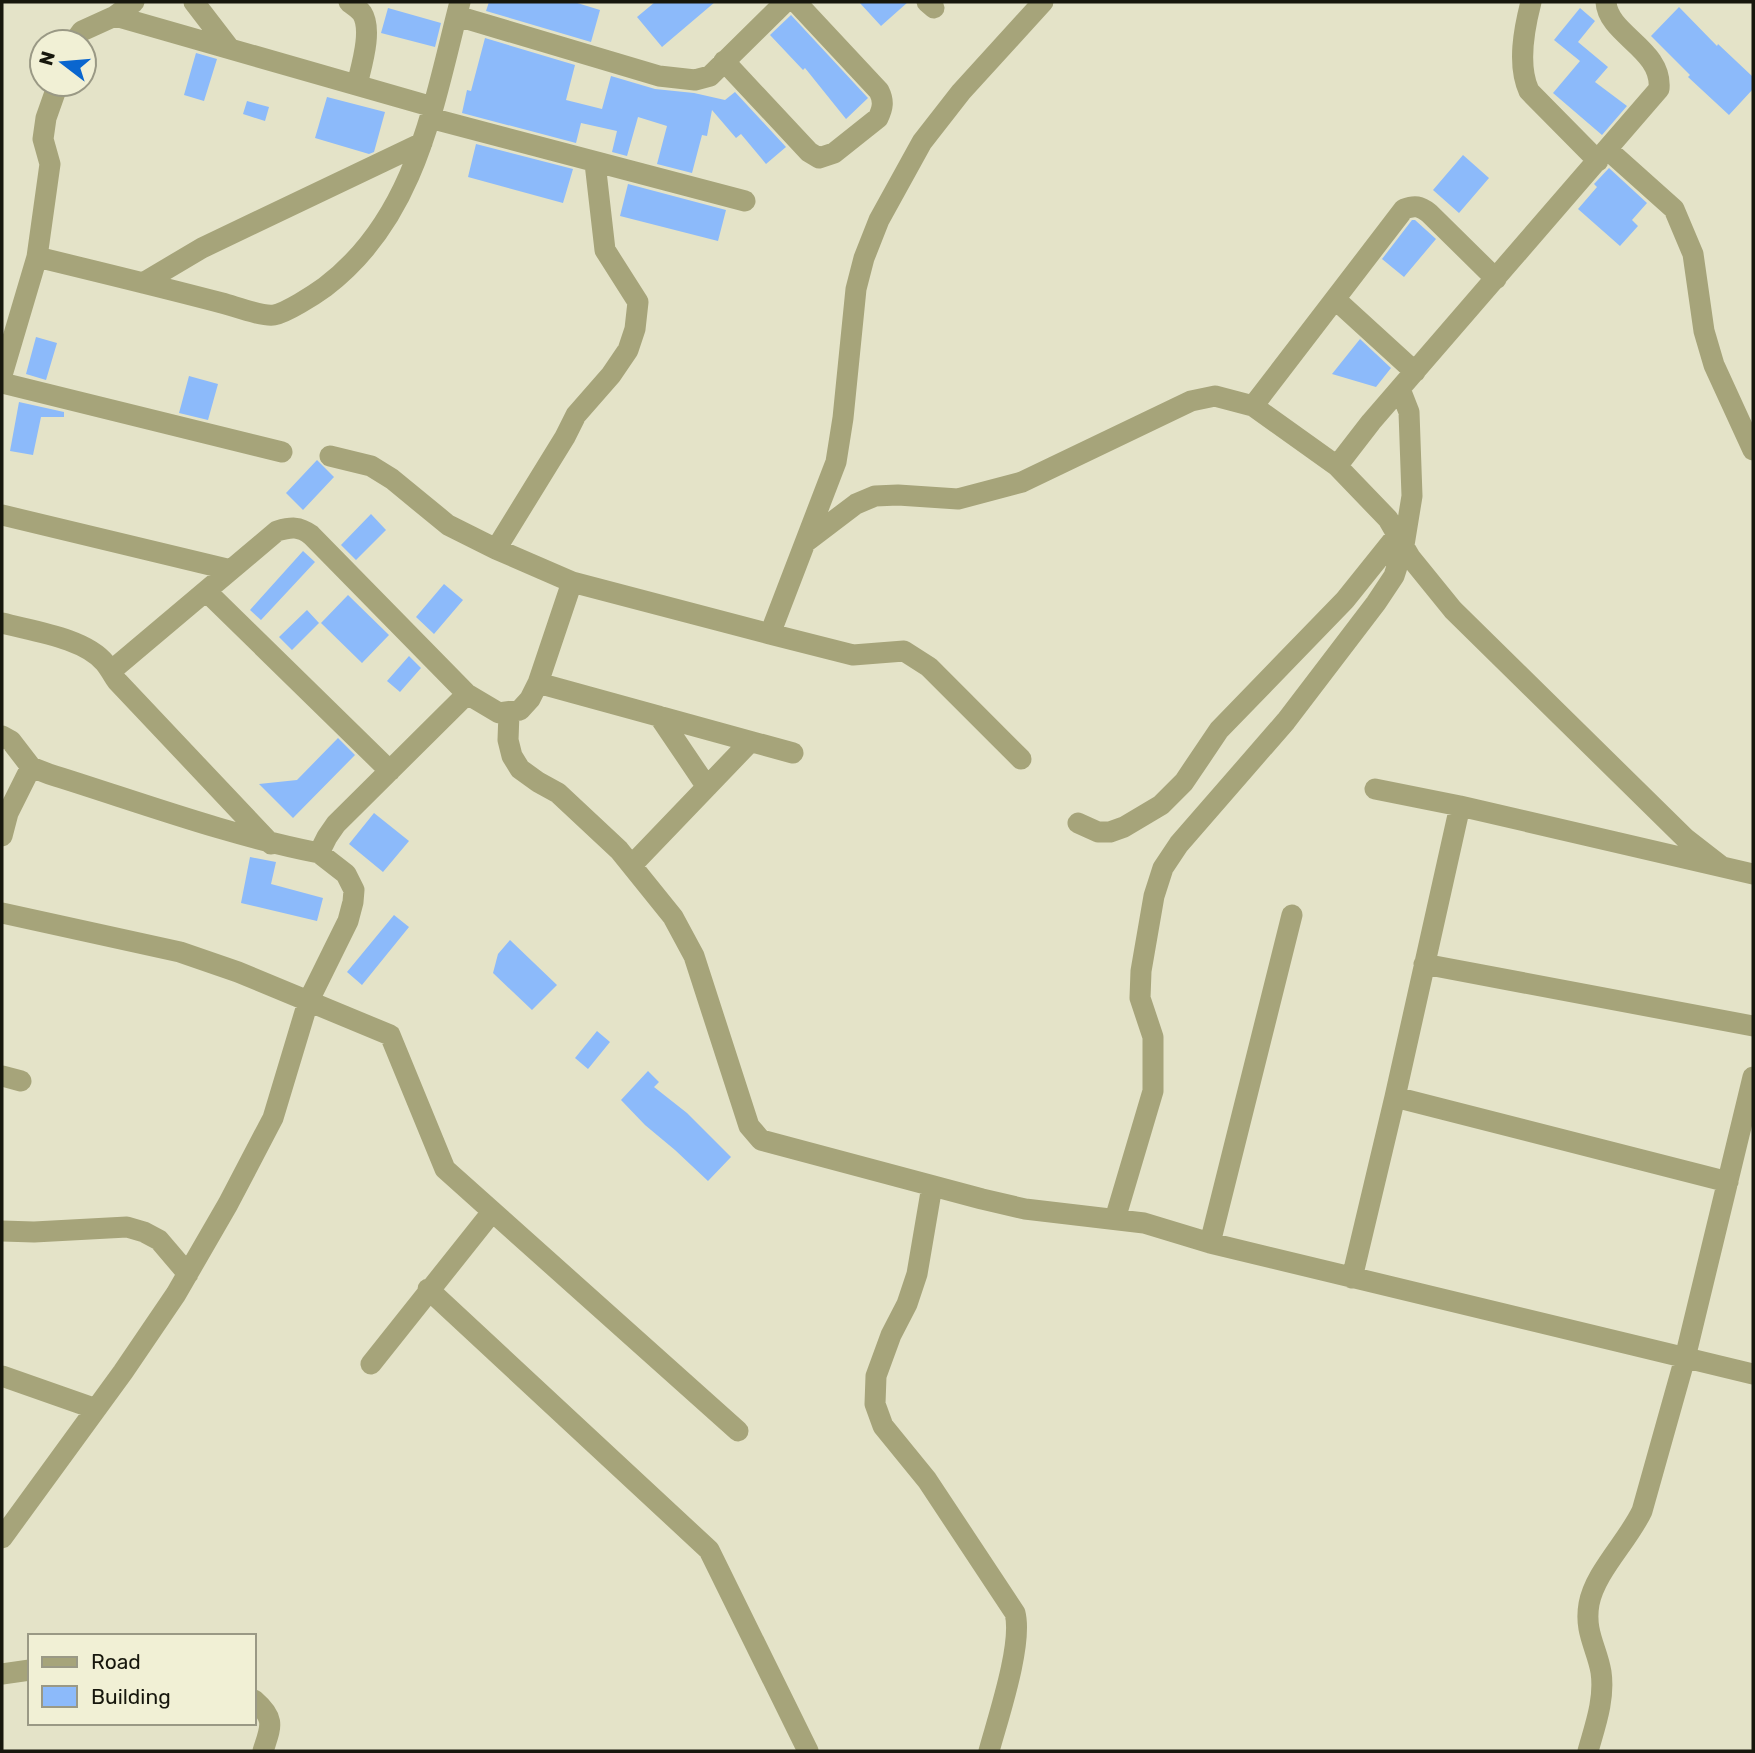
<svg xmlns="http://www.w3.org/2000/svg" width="1755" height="1753" viewBox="0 0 1755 1753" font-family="Rubik,sans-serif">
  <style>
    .building { fill: #8cbafa }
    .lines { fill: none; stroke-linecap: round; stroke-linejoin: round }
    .minor { stroke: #a6a47a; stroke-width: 21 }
  </style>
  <rect width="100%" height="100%" fill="#e4e3c8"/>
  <path class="building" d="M489 2H574L600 10 591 42 486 11Z
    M655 2H715L662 47 637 17Z
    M859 2H908L881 26Z
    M1679 7 1717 46 1718 44 1753 77V89L1729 115 1688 77 1690 75 1651 36Z
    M388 8 441 23 435 47 381 33Z
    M1580 8 1595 21 1578 42 1608 67 1595 82 1627 106 1602 135 1553 93 1580 61 1554 40Z
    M791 15 868 98 846 119 805 68 803 70 770 35Z
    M485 38 575 65 566 100 602 109 611 76 655 89 694 93 725 100 735 92 786 147 766 164 741 134 736 138 712 110 707 136 702 135 692 173 657 164 667 126 638 117 627 156 612 152 617 131 581 123 576 143 462 113 467 90 471 91Z
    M196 53 217 59 204 101 184 95Z
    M327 97 385 112 374 152 369 154 315 138Z
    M247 101 269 107 265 121 243 114Z
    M476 144 573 169 563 203 468 177Z
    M1463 155 1489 178 1459 213 1433 190Z
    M1609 168 1647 203 1632 220 1638 226 1620 246 1578 209 1597 187 1594 184Z
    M628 184 726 210 718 241 620 216Z
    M1412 220H1415L1436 239 1404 277 1382 259Z
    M36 337 57 343 46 380 26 374Z
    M1360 339 1391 368 1376 387 1332 374Z
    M189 376 218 384 208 420 179 413Z
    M19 402 64 412V417H41L33 455 10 451Z
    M317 460 334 477 303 510 286 493Z
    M371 514 386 530 356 560 341 545Z
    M303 551 315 562 261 620 250 610Z
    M444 584 463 600 434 634 416 617Z
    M348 595 389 635 362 663 321 623Z
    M307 610 319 623 292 650 279 637Z
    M409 656 421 668 400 692 387 681Z
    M338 738 355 755 293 818 259 784 297 780Z
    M374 813 409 841 383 872 349 844Z
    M250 857 276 862 271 884 323 898 317 921 241 903Z
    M394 915 409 927 362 985 347 972Z
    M510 940 557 985 532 1010 493 973 498 954Z
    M597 1031 610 1042 588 1069 575 1058Z
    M648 1071 659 1082 654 1087 687 1113 731 1157 708 1181 675 1150 645 1125 621 1100Z"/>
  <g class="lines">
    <path class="minor" d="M194 2 230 49
      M349 2C353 5 359 9 362 13 373 30 361 67 357 85
      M927 2 934 8
      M1531 2C1524 29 1517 65 1529 91L1598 161
      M115 16 433 107
      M457 16 659 76 695 80 710 76 785 2
      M74 42 82 31 115 16 134 2
      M724 61 809 152 819 158 834 153 878 118C883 108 884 101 879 91L796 2
      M430 118 745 201
      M1608 150 1674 209 1693 254 1704 331 1714 365 1753 450
      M37 257C99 272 161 287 222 303 234 306 263 317 274 315 286 313 314 295 325 287 416 218 433 106 460 2
      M143 283 202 248 422 143
      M1335 299 1415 372
      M2 375 37 257 50 164 43 139 46 118 58 84
      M2 383 282 452
      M1253 406 1404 209C1415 205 1420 206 1429 213L1496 279
      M330 456 371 466 392 479 448 525 496 549 572 582
      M1337 466 1388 519 1410 557 1453 610 1685 838 1721 866
      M2 515 231 570
      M806 542 856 504 875 496 898 495 958 499 1022 482 1191 401 1215 396 1253 406 1337 466 1371 422 1659 89C1663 49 1608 35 1606 2
      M496 549 565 437 576 415 611 375 628 350 635 329 638 302 605 250 595 163
      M206 591 390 771
      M2 623C32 631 85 638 105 663 109 668 113 675 117 681L271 844
      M770 634 853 655 904 651 929 667 1021 759
      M111 671 277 531C291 527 299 526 311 535L467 694 499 713 520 710 530 699 538 683 572 582 770 634 836 462 843 418 856 289 864 258 879 220 922 142 961 92 1043 2
      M538 683 793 753
      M509 713 508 740 512 756 520 769 538 782 558 793 619 850 673 917 694 956 749 1126 761 1140 982 1199 1025 1209 1144 1223 1210 1243 1753 1374
      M659 716 707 787
      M2 736 11 741 31 767 49 774C139 802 227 835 319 853
      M1375 789 1460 806 1753 874
      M1078 823 1098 832H1110L1124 827 1161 805 1184 782 1219 730 1345 600 1398 534
      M2 836 8 813 31 767
      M632 865 750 742
      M2 913 180 952 238 972 390 1035 445 1169 738 1431
      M1424 964 1753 1026
      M2 1076 21 1081
      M1395 1097 1728 1182
      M932 1186 917 1274 907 1304 891 1335 876 1376 875 1404 883 1426 927 1480 1015 1613C1023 1644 998 1718 989 1751
      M1115 1219 1153 1091V1037L1140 998 1141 971 1154 896 1163 868 1179 844 1286 721 1376 603 1394 576 1404 545 1412 496 1409 412 1400 389
      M2 1231 34 1232 127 1227 144 1232 159 1240 188 1274
      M1210 1243 1292 915
      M1352 1278 1395 1097 1460 806
      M428 1289 709 1550 808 1751
      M371 1364 492 1212
      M2 1376 96 1409
      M2 1538 123 1372 176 1294 228 1204 273 1118 308 1002 348 921 353 902 354 890 346 874 319 853 327 837 336 824 467 694
      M2 1674 30 1670
      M254 1700C276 1719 271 1726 263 1751
      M1588 1751C1595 1726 1605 1699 1601 1672 1597 1648 1584 1632 1589 1604 1595 1572 1628 1541 1642 1511L1685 1358 1753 1077"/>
  </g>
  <rect width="1755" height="1753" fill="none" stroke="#17170d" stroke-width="7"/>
  <rect x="28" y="1634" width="228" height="91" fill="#f1f0d5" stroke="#9a9985" stroke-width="2"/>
  <rect x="42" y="1657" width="35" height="10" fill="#a6a47a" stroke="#9a9985" stroke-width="2"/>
  <text x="91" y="1669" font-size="21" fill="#17170d">Road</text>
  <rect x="42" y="1686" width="35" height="21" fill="#8cbafa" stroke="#9a9985" stroke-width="2"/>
  <text x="91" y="1704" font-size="21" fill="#17170d">Building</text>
  <g transform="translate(63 63) rotate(286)"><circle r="33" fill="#f1f0d5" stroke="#9a9985" stroke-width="2"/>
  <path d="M0-5L12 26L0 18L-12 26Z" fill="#0a66cf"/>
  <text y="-10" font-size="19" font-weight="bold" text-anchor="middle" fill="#17170d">N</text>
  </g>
</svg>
